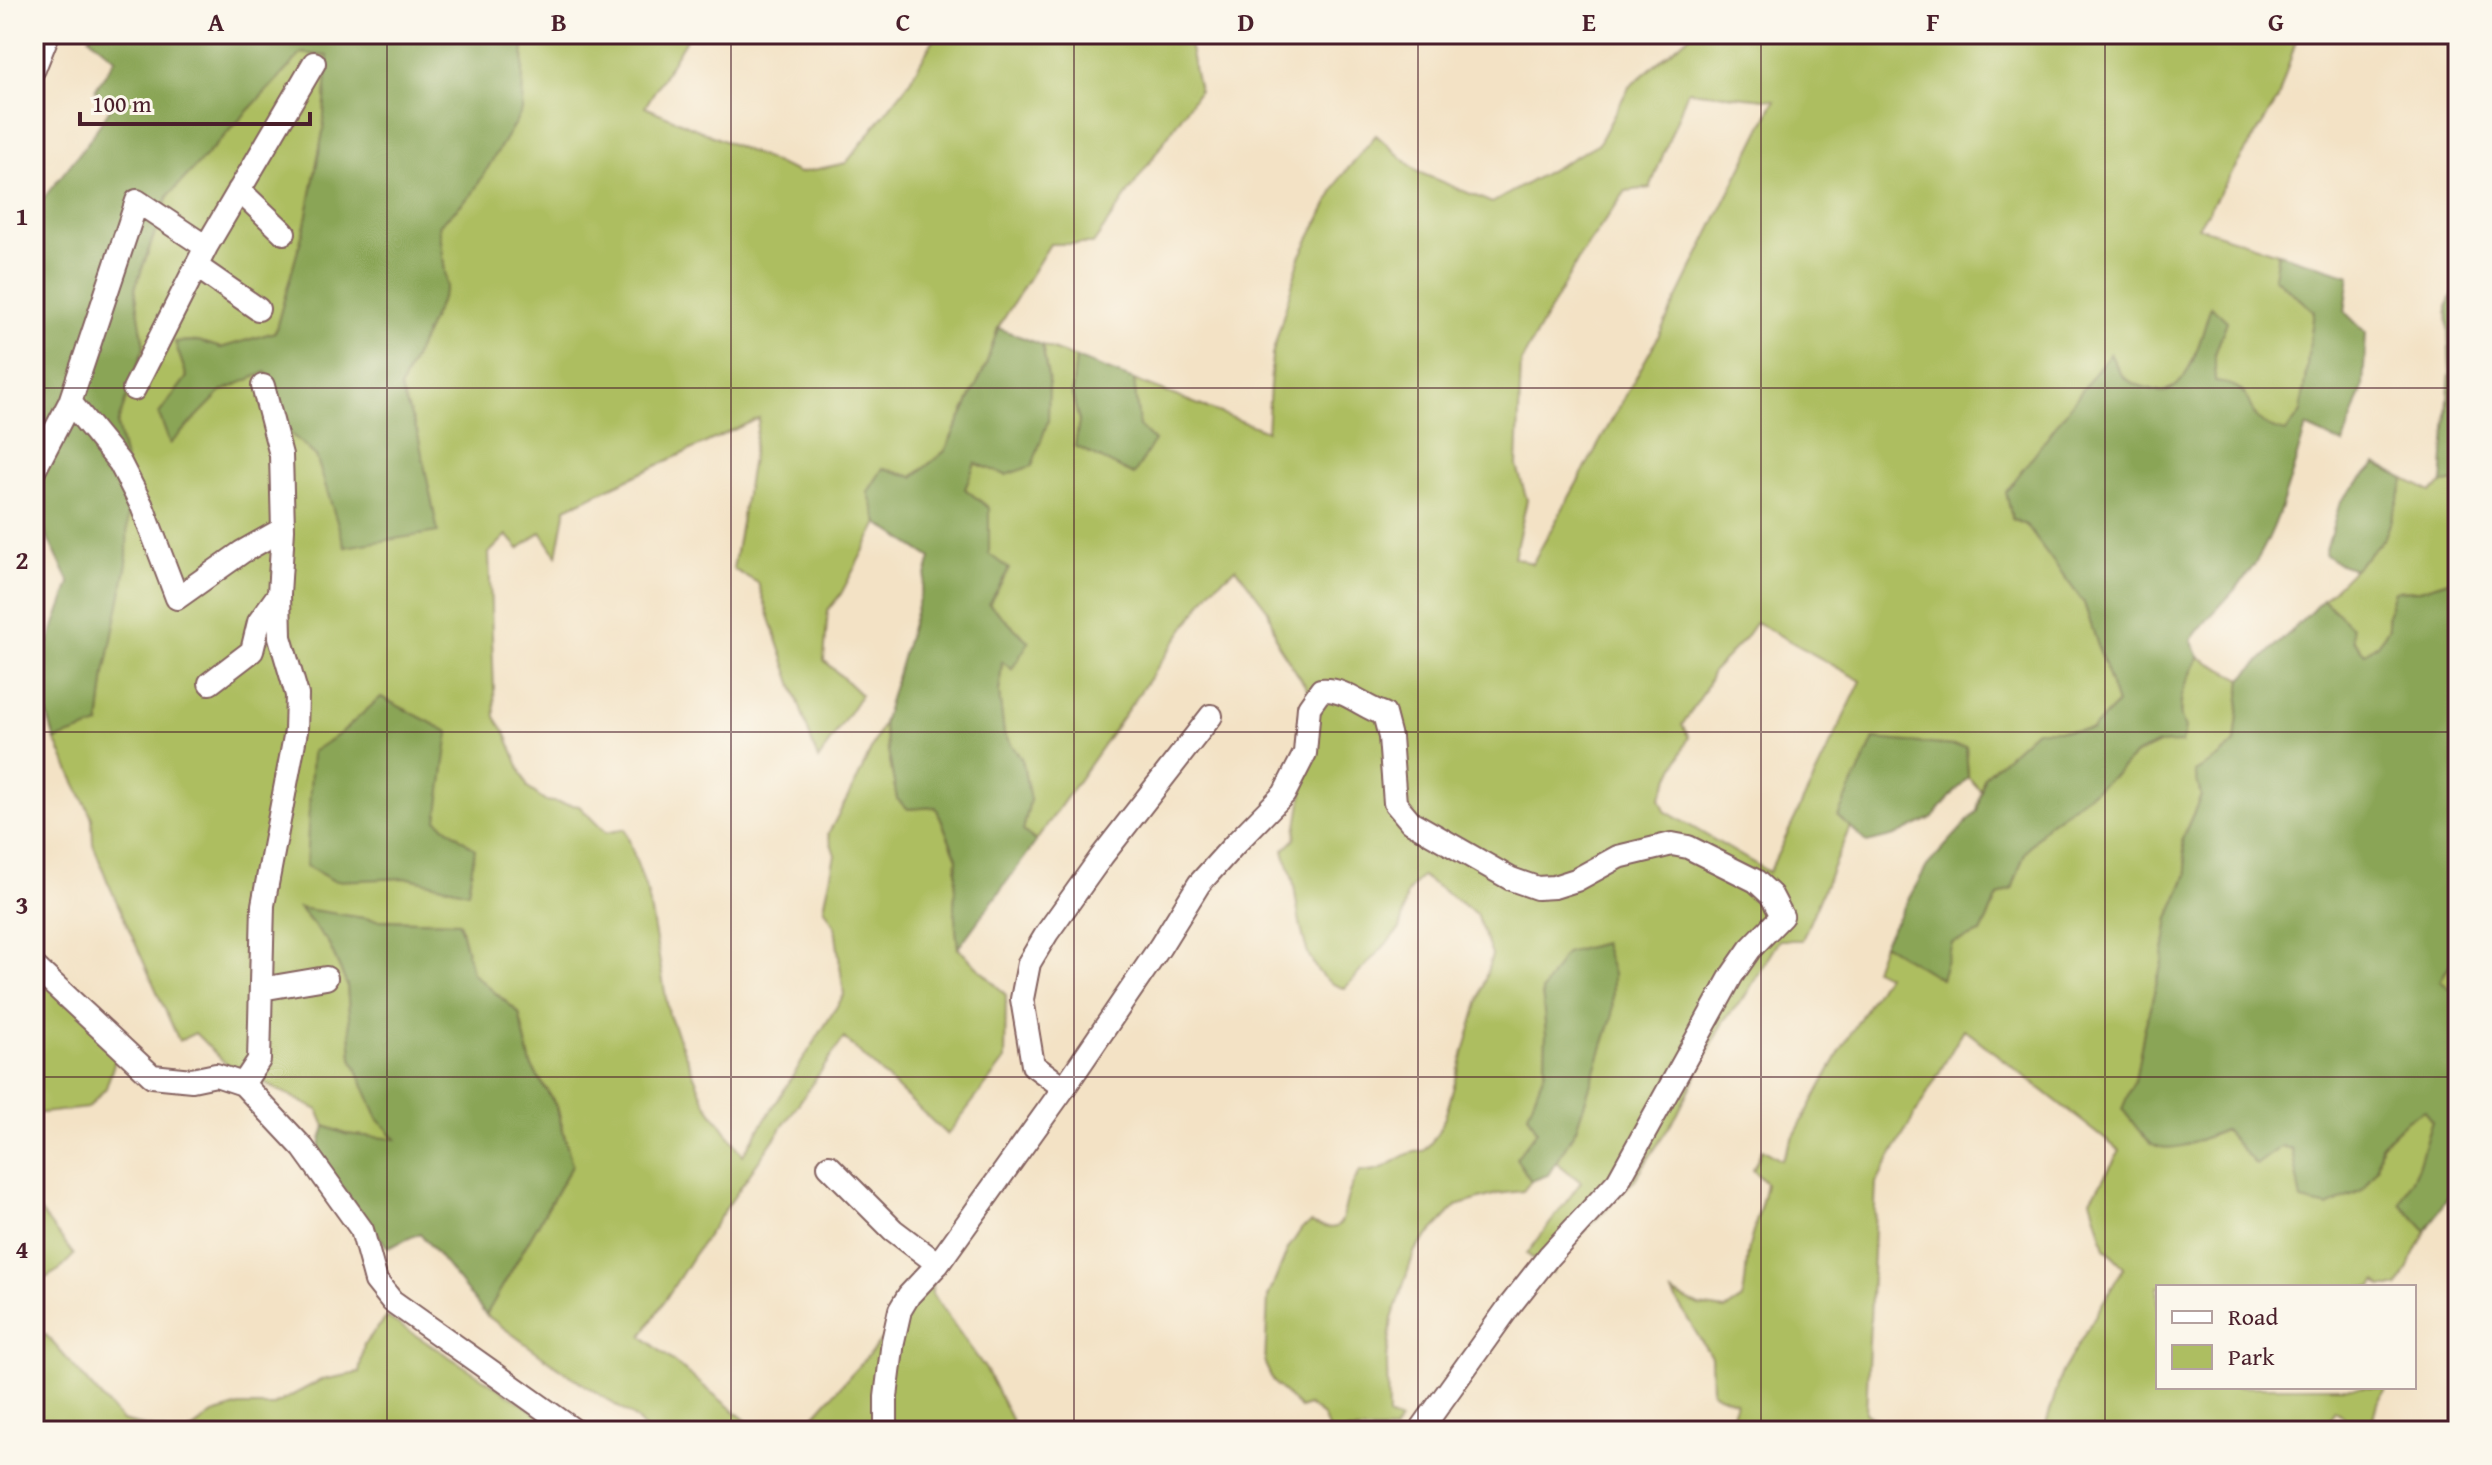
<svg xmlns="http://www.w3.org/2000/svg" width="2492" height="1465" viewBox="0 0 2492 1465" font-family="'Gentium Book Plus',serif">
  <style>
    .green { fill: #adbe61; stroke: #7c6e46; stroke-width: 2; fill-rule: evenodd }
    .forest { fill: #8aa557; stroke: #6a6241; stroke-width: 2 }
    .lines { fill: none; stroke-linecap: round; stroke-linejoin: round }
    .minor-casing { stroke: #856361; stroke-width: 26 }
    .minor { stroke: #fff; stroke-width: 22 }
    .grid { fill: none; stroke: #4a1f2b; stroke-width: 2; stroke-opacity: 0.55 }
    .neatline { fill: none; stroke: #4a1f2b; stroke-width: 3 }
    .grid-label { font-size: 26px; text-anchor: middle; font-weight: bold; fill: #4a1f2b }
  </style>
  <rect width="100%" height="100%" fill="#fbf7ec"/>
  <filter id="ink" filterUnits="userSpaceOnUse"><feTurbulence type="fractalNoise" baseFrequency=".0125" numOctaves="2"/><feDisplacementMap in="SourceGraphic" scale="16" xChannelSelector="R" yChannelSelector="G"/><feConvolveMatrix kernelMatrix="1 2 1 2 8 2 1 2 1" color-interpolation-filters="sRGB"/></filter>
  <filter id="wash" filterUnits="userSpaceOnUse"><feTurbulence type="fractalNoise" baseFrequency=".006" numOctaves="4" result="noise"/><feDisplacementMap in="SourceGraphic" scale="32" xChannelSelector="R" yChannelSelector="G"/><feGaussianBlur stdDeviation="1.8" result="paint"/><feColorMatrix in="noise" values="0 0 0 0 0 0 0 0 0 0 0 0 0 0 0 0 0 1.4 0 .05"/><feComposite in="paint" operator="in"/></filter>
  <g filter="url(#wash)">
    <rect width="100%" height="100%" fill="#f3e2c5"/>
    <path class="green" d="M524 34H689L645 107 799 173 846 163 908 84 937 34H1187L1199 91 1093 244H1050L998 328 986 365 945 451 913 477 868 492 878 523 841 594 828 610 824 660 861 695 818 760 758 583 733 569 759 418 566 508 557 556 541 532 519 549 507 535 489 553 495 717 505 732 528 788 546 801 579 806 606 833 625 829 648 895 669 1015 705 1102 743 1155 844 995 835 927 824 907 835 855 828 834 858 778 883 723 897 799 909 809 936 807 957 858 954 908 958 948 1006 995 1005 1060 947 1135 844 1038 693 1256 642 1336 759 1431H647L635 1418 559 1368 486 1315 572 1165 557 1106 531 1065 519 1013 472 973 459 922 377 920 300 909 328 942 347 985 352 1058 397 1140 345 1134 325 1126 318 1110 225 1063 195 1033 179 1041 107 880 93 844 92 818 55 740 99 724 128 474 117 425 144 347 135 289 168 196 302 53 328 56 323 132 305 225 275 332 221 348 198 341 175 342 187 377 159 414 170 444 222 391 266 371 283 427 316 456 346 547 418 434 400 388 447 287 439 225 472 194Z
      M1691 34H2298L2278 99 2198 227 2278 253 2274 277 2314 311 2301 412 2286 433C2258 425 2255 420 2244 394L2215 383V354L2227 321 2194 357 2182 383 2163 392 2139 386 2121 377 2110 354 2026 525 2084 603 2117 704 2091 730H2036L1984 777 1981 791 1968 777 1966 747 1838 816 1850 827 1802 940H1779L1744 998 1724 1020 1677 1115 1635 1179 1573 1243 1552 1273 1527 1254 1581 1182 1556 1162 1576 1129 1612 1017 1613 974 1542 991 1546 1034 1545 1070 1528 1114 1537 1131 1517 1158 1531 1181 1523 1191 1497 1194 1456 1206 1415 1250 1392 1319 1387 1358 1388 1416 1400 1421 1394 1431H1329L1323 1416 1308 1405 1300 1408 1274 1383 1265 1364 1268 1297 1288 1249 1302 1228 1311 1223C1347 1236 1340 1221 1348 1196 1350 1187 1356 1179 1360 1171 1390 1174 1400 1150 1424 1151L1437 1135 1445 1117 1492 955 1476 914 1422 876 1407 893 1400 929 1345 988C1301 980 1300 916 1293 881 1291 870 1286 861 1284 850L1295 839 1317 704 1278 644 1268 610 1236 568 1214 586 1036 841 1023 831 1030 800 1022 760 1004 734 999 693 1002 661 1012 669 989 604V508L965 489 975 463 1006 475 1049 383 1042 345 1076 358 1072 394 1079 421 1139 426 1134 380 1267 431 1272 355 1300 257 1341 177 1376 135 1418 172 1492 203 1599 143 1629 87ZM1688 91 1775 100 1657 339 1532 564 1514 557 1527 500 1517 466 1521 362 1580 256 1626 191 1650 188ZM1756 622 1861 681 1769 872 1665 811 1660 798 1689 737 1682 725 1704 692 1713 671 1744 639Z
      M2405 479 2431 492 2442 484 2458 482V578L2420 590 2394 591 2387 615 2389 628 2376 645 2365 654 2353 640 2339 614 2323 600 2385 538Z
      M2199 657 2242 679 2235 743 2218 758 2196 772 2201 796 2182 839 2187 874 2169 918 2163 959 2144 1031 2136 1076 2123 1109 2186 1145 2225 1130 2292 1150 2377 1168 2381 1145 2408 1119 2425 1109 2432 1120 2418 1167 2401 1202 2426 1231 2398 1287H2382L2376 1282 2373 1287H2158V1387H2387L2377 1403 2370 1431H2359L2335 1410 2324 1431H2044L2062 1372 2124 1267 2105 1248 2091 1199 2120 1151 1964 1029 1876 1183 1866 1413 1895 1431H1715L1714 1424 1728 1426 1736 1402 1712 1392 1711 1357 1672 1293 1699 1306 1725 1310 1742 1299C1747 1282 1745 1265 1749 1247 1754 1225 1762 1207 1766 1183L1753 1170 1762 1149 1781 1160 1839 1053 1886 975 1874 969 1883 944 1941 979 1952 943 1981 933 1998 896 2012 889 2025 853 2048 824 2116 774 2135 755 2158 744 2180 719 2182 692Z
      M2458 951V994L2440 981Z
      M34 966 120 1045 106 1088 88 1108 34 1114Z
      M34 1203 74 1255 59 1270 34 1285Z
      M932 1284V1294L987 1371 1017 1431H800Z
      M387 1317 520 1402 560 1431H190L213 1414 239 1406H272L321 1380 359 1373 364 1344Z
      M45 1334 122 1421 166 1431H34V1345Z"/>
    <path class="forest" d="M92 34H524L522 111 472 194 439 225 447 287 400 388 418 434 438 532 345 547 316 456 283 427 266 372 222 391 170 444 159 414 187 377 175 342 198 341 221 348 275 332 305 225 323 132 328 56 302 53 168 196 135 288 144 347 117 425 128 474 127 564 105 674 99 725 55 740 36 677 70 583 34 510V210L86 145 112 106 95 90 115 59 89 37Z
      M2278 253 2350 275 2345 312 2366 333 2363 387 2343 444 2306 427C2291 474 2280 524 2254 565 2236 593 2210 613 2191 640L2199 657C2188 679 2172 704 2185 728L2182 743 2158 744 2135 755 2116 774 2048 824 2025 853 2012 889 1998 896 1981 933 1952 943 1941 979 1883 944 1927 866 1977 811 1984 777 2036 730H2091L2117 704 2084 603 2026 525 2012 519 2006 492 2110 353C2119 373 2122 381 2144 387 2149 388 2158 392 2163 392 2191 389 2203 329 2211 306L2227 321 2215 354V382C2221 383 2229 383 2234 386 2260 399 2239 422 2286 432L2301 412 2314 311 2274 277Z
      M2458 283V482L2442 484 2450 372 2447 307Z
      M998 328 1042 345 1049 383 1048 421 1032 466 1006 475 975 463 965 489 989 508V554L1009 569 989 604 1029 642 1012 669 1002 662 999 693 1004 734 1022 760 1030 800 1023 831 1036 842 958 948 954 908 957 858 936 807 908 809 897 799 883 723 931 558 878 523 868 492 883 468 913 477 945 451 986 365Z
      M1076 358 1134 380 1139 426 1154 441 1134 475 1075 446 1079 421 1072 394Z
      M2376 464 2405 479 2385 538 2354 569 2337 563 2325 554 2340 502Z
      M2458 578V951L2440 981 2458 994V1181L2426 1231 2400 1203 2418 1167 2432 1121 2425 1110 2408 1119 2381 1145 2377 1168 2362 1190 2328 1207 2301 1201 2292 1150 2282 1146 2256 1165 2224 1130C2205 1137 2171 1157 2151 1143 2140 1135 2131 1119 2122 1109L2136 1076 2144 1031 2163 959 2169 918 2187 874 2182 839 2201 796 2195 772 2218 758 2235 743 2242 679 2323 600 2352 627 2353 640 2365 653 2376 645 2389 628 2387 616 2394 591 2420 590Z
      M381 697 449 732 437 820 475 849 468 892 409 878 334 881 306 866 312 752 341 733Z
      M1874 739 1966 747 1968 777 1932 818 1895 836 1867 843 1838 816Z
      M299 908 377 920 459 922 472 973 519 1013 531 1065 556 1106 572 1165 486 1315 420 1233 388 1248 317 1154 325 1126 345 1134 396 1139 378 1119 352 1058 347 985 328 942Z
      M1603 943 1613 974 1612 1018 1576 1129 1548 1175 1531 1181 1516 1158 1537 1131 1528 1114 1545 1070 1546 1034 1542 991 1565 953Z"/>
  </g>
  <g filter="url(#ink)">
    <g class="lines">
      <g class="minor-casing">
        <path id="minor" d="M34 69 48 34
          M239 190 284 233
          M196 266 258 309
          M134 389 206 247 314 63
          M70 402 120 463 142 506 177 598 242 552 283 529
          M34 471 70 402 137 201 206 247
          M210 683 252 651 259 622 279 594
          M34 966 152 1076 192 1080 216 1075 243 1084 303 1148 362 1230 376 1281 392 1301 575 1431
          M261 989 326 978
          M243 1084 259 1060 263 905 296 731 297 695 280 637 279 594 283 529 281 455 263 386
          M1064 1088 1033 1065 1022 999 1029 963 1047 933 1102 856 1211 716
          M829 1166 893 1230 938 1264
          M886 1431V1397L893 1341 900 1310 909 1295 938 1264 1064 1088 1160 947 1199 884 1235 844 1284 794 1305 753 1309 707 1321 690C1345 688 1362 707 1384 714L1390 737 1395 803 1411 822 1511 879 1537 888 1554 887 1576 880 1618 857 1672 844 1688 847 1756 881 1771 895 1782 916 1750 949 1732 975 1618 1181 1549 1256 1508 1308 1420 1431"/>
      </g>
      <use href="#minor" class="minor"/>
    </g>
  </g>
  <path class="grid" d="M387 34V1431M731 34V1431M1074 34V1431M1418 34V1431M1761 34V1431M2105 34V1431M34 388H2458M34 732H2458M34 1077H2458"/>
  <rect width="2492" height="1465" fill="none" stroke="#fbf7ec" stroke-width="88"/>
  <rect x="2156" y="1285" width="260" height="104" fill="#fbf7ec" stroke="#b4a19f" stroke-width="2"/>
  <rect x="2172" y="1311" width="40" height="12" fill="#ffffff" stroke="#b4a19f" stroke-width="2"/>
  <text x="2228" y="1325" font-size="24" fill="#4a1f2b">Road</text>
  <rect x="2172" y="1345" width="40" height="24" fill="#adbe61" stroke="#b4a19f" stroke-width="2"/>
  <text x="2228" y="1365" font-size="24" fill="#4a1f2b">Park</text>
  <path d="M80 112v12h230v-12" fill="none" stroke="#4a1f2b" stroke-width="4"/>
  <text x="92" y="112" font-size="24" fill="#4a1f2b" stroke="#fbf7ec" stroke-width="6" paint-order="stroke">100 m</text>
  <rect x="44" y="44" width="2404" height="1377" class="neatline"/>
  <g class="grid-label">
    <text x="216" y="31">A</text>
    <text x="559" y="31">B</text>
    <text x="903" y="31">C</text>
    <text x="1246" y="31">D</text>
    <text x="1589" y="31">E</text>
    <text x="1933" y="31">F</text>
    <text x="2276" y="31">G</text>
    <text x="22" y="225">1</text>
    <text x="22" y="569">2</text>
    <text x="22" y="914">3</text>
    <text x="22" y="1258">4</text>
  </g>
</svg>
